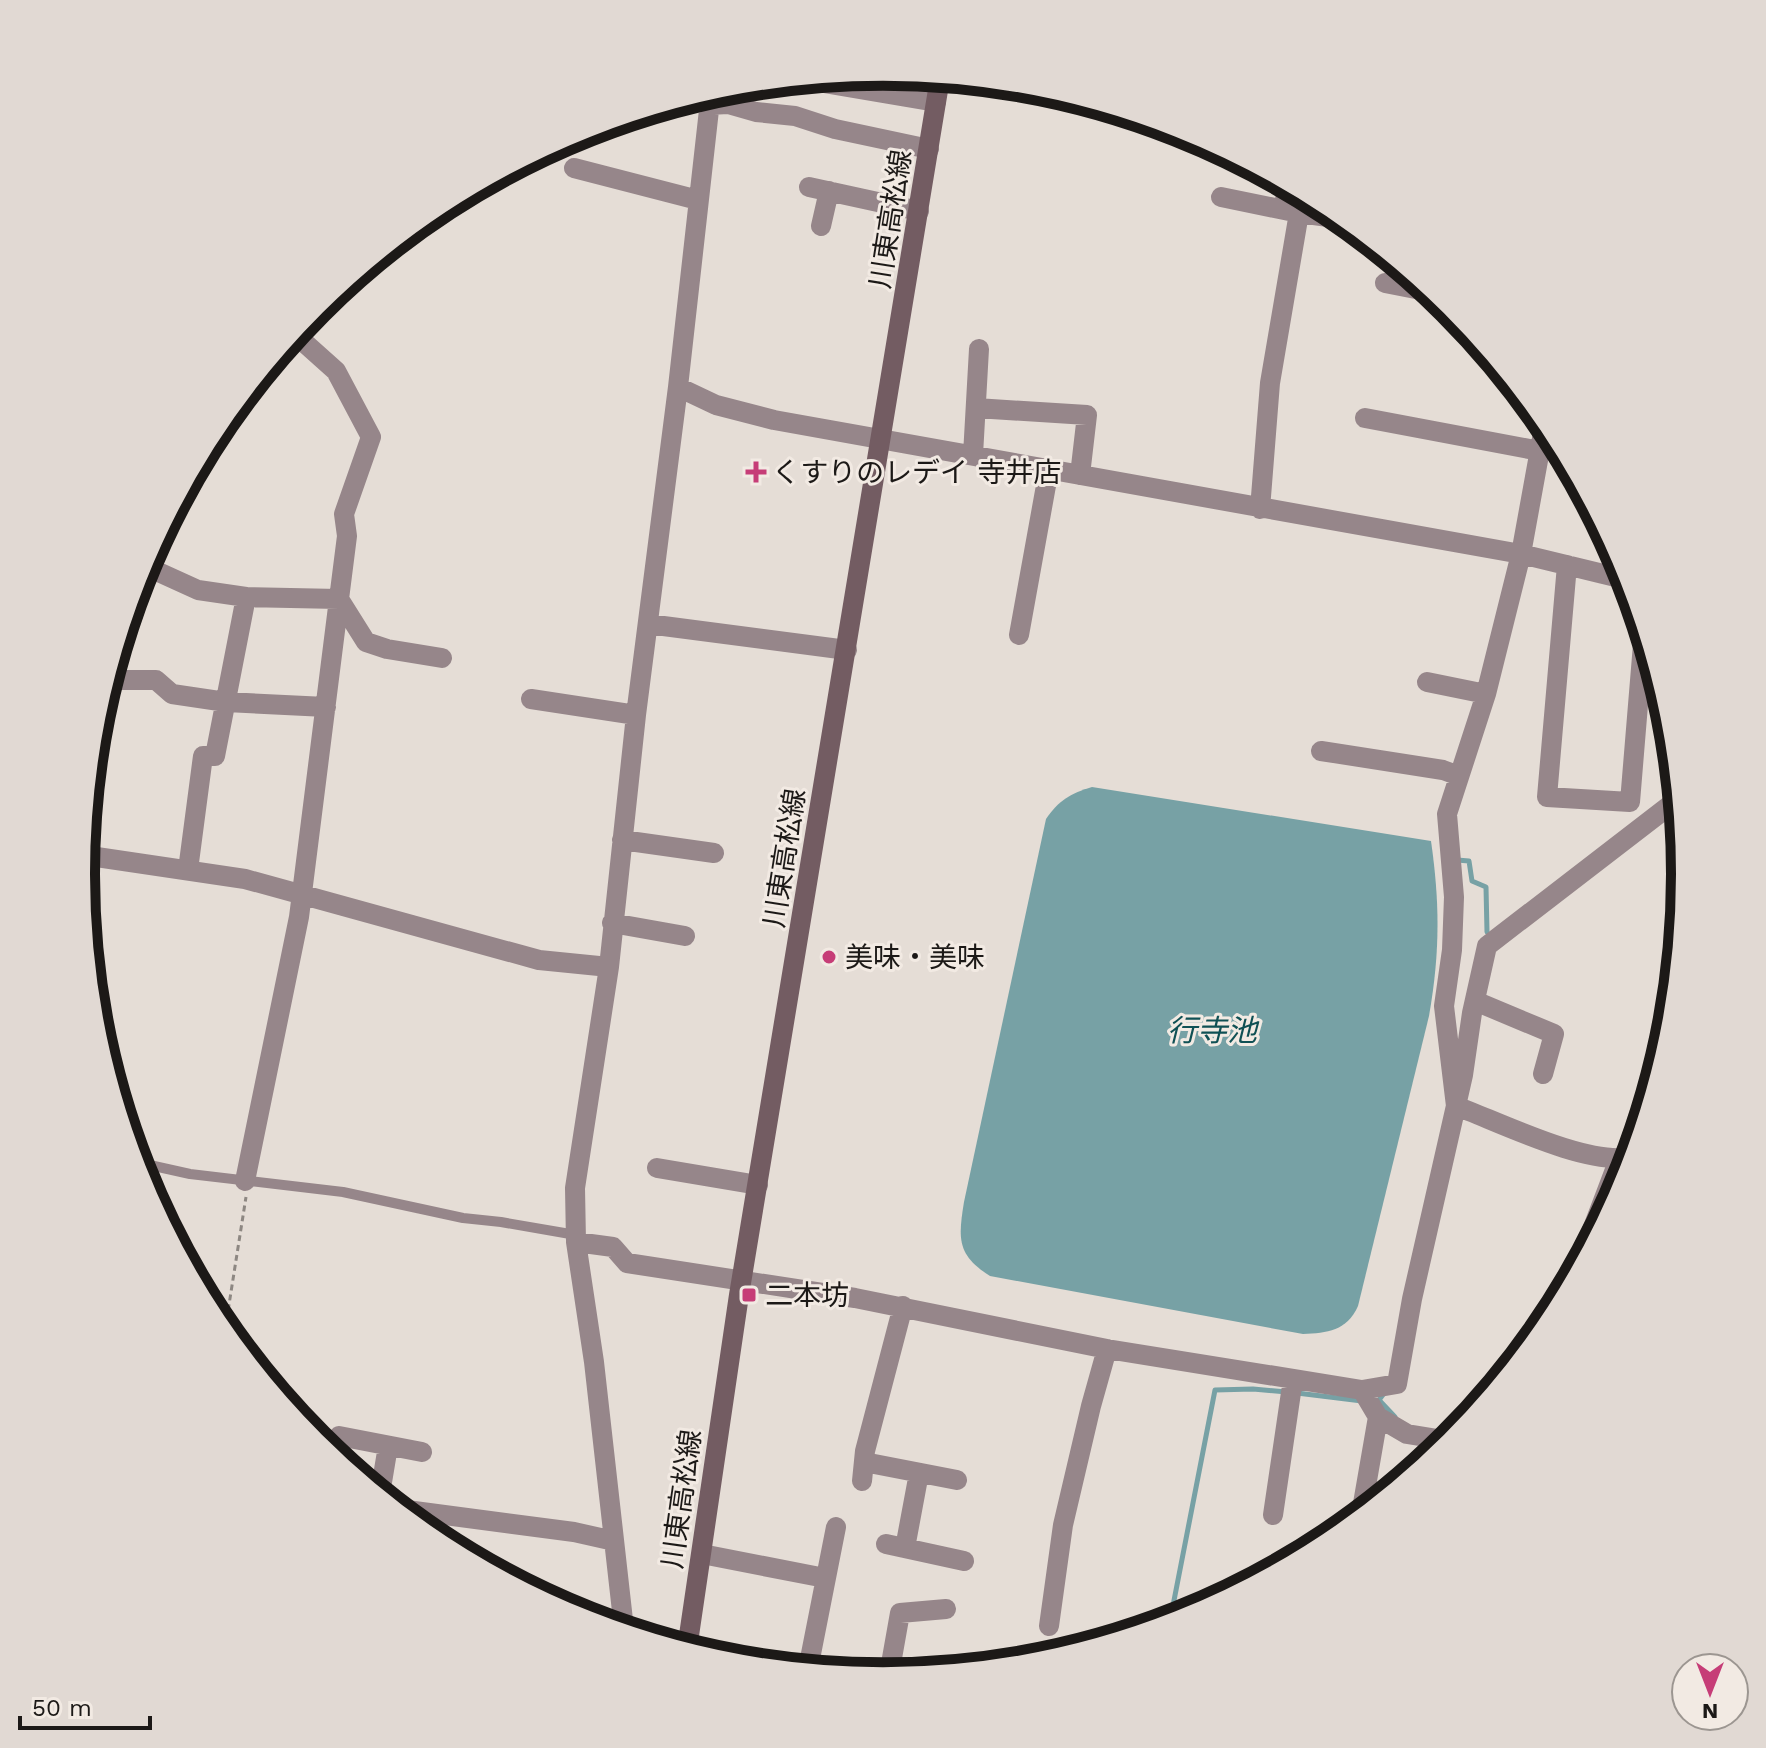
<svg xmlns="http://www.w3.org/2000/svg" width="1766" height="1748" viewBox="0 0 1766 1748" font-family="'Work Sans','Noto Sans JP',sans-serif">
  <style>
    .water { fill: #77a1a5 }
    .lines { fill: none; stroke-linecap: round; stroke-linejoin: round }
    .stream { stroke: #77a1a5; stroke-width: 5 }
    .path { stroke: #8d8782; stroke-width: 3; stroke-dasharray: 6 4; stroke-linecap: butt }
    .service { stroke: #96868a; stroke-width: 10 }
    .minor { stroke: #96868a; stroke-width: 20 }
    .secondary { stroke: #735c62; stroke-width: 20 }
    .poi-dot { fill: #c63d77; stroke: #f2eae3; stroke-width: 3 }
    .labels { text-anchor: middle; stroke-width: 6; stroke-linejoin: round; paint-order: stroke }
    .street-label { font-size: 28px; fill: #1c1917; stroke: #f2eae3 }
    .poi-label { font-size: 28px; fill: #1c1917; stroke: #f2eae3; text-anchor: start }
    .water-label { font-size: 30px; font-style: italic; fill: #0f5054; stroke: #f2eae3 }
    .rim { fill: none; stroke: #1c1917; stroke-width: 10 }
  </style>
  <rect width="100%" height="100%" fill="#e5ddd6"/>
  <path class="water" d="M1092 787 1431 841C1440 904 1440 953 1429 1016L1358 1306C1347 1331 1327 1333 1303 1334L990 1276C957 1255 958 1239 964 1202L1046 819C1058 801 1071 793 1092 787Z"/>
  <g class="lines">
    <path class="stream" d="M1457 860 1469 861 1472 881 1486 887 1487 932
      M1385 1392 1379 1400 1395 1417
      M1297 1393 1362 1401
      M1170 1621 1215 1390 1253 1389 1287 1392
      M1113 1638 1114 1635H1124"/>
    <path class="path" d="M225 1330 246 1197"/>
    <path class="service" d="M136 1162 190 1174 343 1192 463 1218 501 1222 576 1235"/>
    <path class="minor" d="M806 80 936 102
      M689 99 709 105 728 104 756 112 795 116 835 129 929 149
      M574 168 698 200
      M809 187 919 211
      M1221 197 1299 213 1343 219
      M1284 209 1287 185
      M821 226 829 191
      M1385 283 1431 292
      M678 387 716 405 774 420 1521 554 1628 580
      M976 408 1087 415 1080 475
      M1365 418 1540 451
      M1545 422 1521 554 1486 694 1447 814 1454 897 1452 950 1444 1006 1456 1106C1499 1122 1587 1166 1631 1157
      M973 455 979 349
      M1260 509 1270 383 1299 213
      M143 565 198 590 246 597
      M1567 565 1547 797 1630 802 1644 632
      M339 599 366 642 387 649 442 658
      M648 624 847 650
      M1019 635 1049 469
      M108 680H156L172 694 226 702 326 707
      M1427 682 1486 694
      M531 699 636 715
      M1321 751 1443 770 1459 776
      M622 840 714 853
      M83 855 245 879 539 960 609 967
      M188 870 203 756H215L246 597 339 599 347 536 344 514 371 437 336 371 298 337
      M612 923 685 936
      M1475 1001 1554 1034 1543 1074
      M657 1168 758 1185
      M245 1181 299 917 339 599
      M576 1242 613 1247 627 1263 855 1298 1107 1349 1362 1390 1378 1417 1407 1434 1450 1441
      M1578 1267 1619 1159
      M1362 1390 1397 1384 1412 1299 1463 1075 1472 1013 1487 946 1678 799
      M339 1436 422 1452
      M864 1462 957 1480
      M862 1481 865 1451 903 1306
      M380 1494 388 1446
      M399 1509 574 1532 614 1541
      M1273 1515 1293 1379
      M1361 1515 1378 1417
      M886 1544 964 1561
      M905 1548 919 1473
      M702 1554 825 1578
      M1049 1626 1063 1525 1091 1406 1107 1349
      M624 1629 594 1362 576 1242 575 1188 609 967 636 715 678 387 711 92
      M808 1669 836 1527
      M889 1675 900 1613 946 1609"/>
    <path class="secondary" d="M687 1649 739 1295 940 78"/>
  </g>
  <g class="poi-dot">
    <path d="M752 460h8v8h8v8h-8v8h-8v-8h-8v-8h8z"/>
    <circle cx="829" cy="957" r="8"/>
    <rect x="741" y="1287" width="16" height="16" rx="4"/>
  </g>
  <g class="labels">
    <g class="street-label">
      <text transform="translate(890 219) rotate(-81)" y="10">川東高松線</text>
      <text transform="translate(784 858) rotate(-81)" y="10">川東高松線</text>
      <text transform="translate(681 1499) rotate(-82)" y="10">川東高松線</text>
    </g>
    <g class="poi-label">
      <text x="772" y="482">くすりのレデイ 寺井店</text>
      <text x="845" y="967">美味・美味</text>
      <text x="765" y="1305">二本坊</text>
    </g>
    <g class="water-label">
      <text x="1212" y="1041">行寺池</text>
    </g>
  </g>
  <path d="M0 0H1766V1748H0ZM95 874a788 788 0 1 1 1576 0a788 788 0 1 1-1576 0Z" fill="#e1d9d3" fill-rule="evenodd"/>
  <path class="rim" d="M95 874a788 788 0 1 1 1576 0a788 788 0 1 1-1576 0Z"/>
  <g transform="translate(1710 1692) rotate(180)"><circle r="38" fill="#f2eae3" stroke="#9c9691" stroke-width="2"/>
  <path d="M0-6L14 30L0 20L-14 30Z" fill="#c63d77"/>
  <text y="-12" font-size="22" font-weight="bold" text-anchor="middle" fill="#1c1917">N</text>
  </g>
  <path d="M20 1716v12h130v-12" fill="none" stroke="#1c1917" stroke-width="4"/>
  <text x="32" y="1716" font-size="24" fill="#1c1917" stroke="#f2eae3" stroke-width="6" paint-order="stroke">50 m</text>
</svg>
